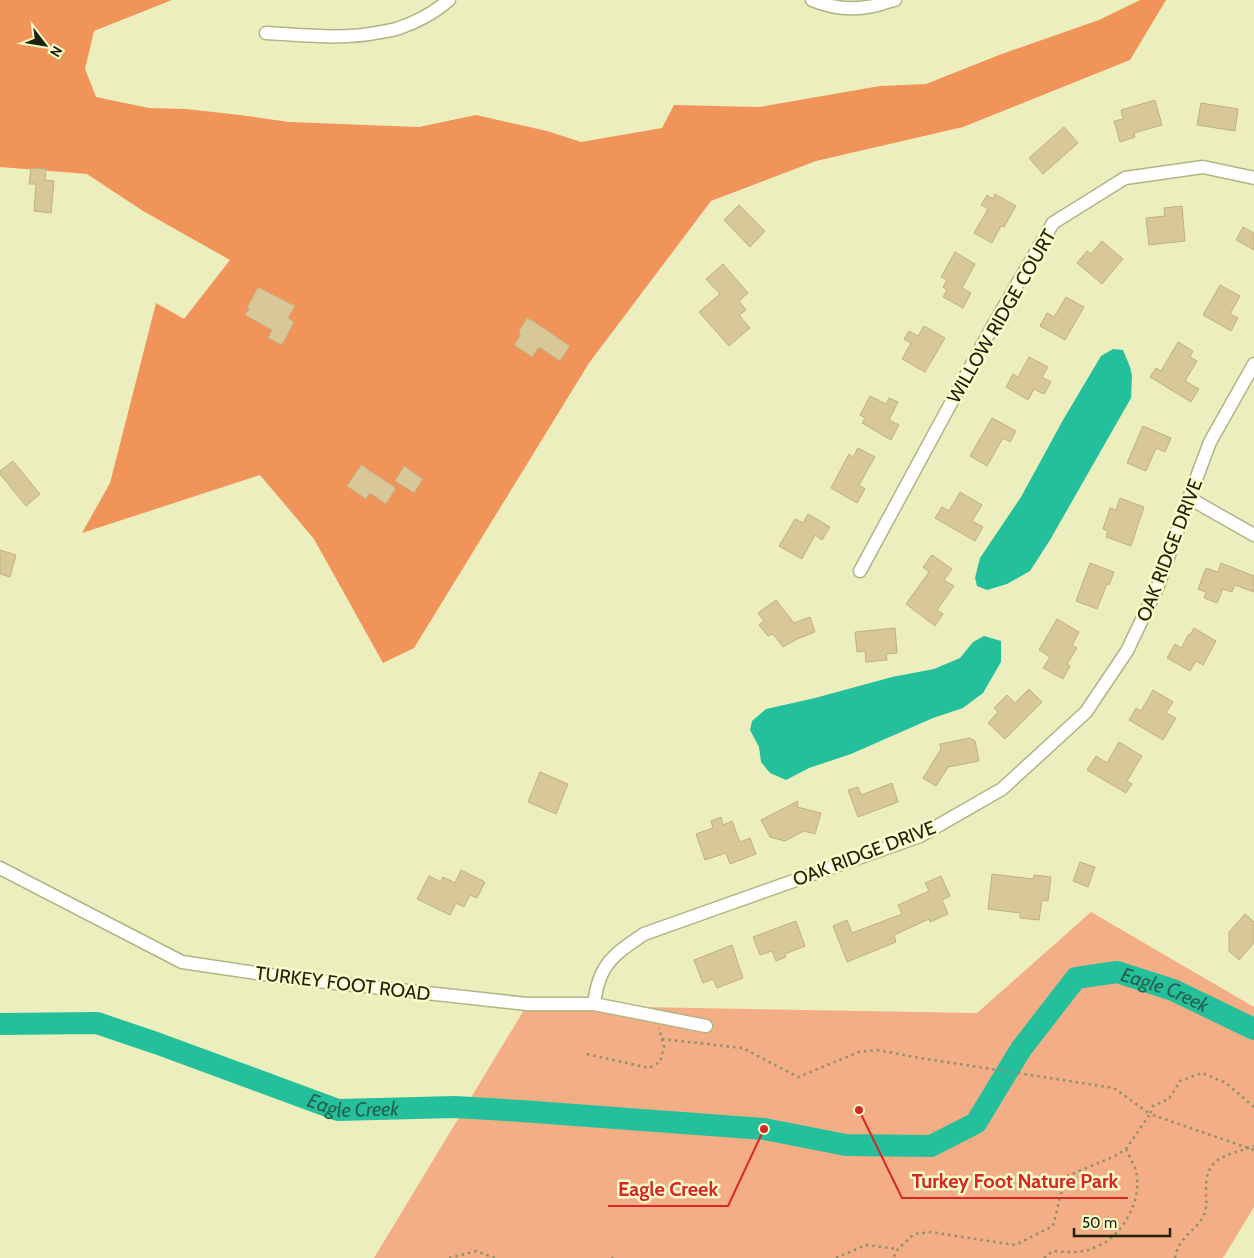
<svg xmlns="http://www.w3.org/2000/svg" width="1254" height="1258" viewBox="0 0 1254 1258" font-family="Cabin,sans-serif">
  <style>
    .green { fill: #f4ae85 }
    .forest { fill: #f1945a }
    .water { fill: #24c09b }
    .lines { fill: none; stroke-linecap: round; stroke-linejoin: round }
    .river { stroke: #24c09b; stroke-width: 22 }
    .building { fill: #d8c898; stroke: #c1b082 }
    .street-casing { stroke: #b1b484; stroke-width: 15 }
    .path { stroke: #8f916d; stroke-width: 2.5; stroke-dasharray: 2.5 4; stroke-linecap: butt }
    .street { stroke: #fff; stroke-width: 12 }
    .labels { text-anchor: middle; stroke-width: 5; stroke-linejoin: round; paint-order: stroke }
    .street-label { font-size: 19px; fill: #20210e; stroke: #f9fdca }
    .water-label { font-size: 20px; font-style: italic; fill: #275f4f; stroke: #f9fdca }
    .leader { fill: none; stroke: #d62828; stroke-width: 2 }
    .callout-dot { fill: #d62828; stroke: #f9fdca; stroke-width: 2 }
    .callout-label { font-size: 20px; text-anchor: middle; font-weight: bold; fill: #d62828; stroke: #f9fdca; stroke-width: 5; stroke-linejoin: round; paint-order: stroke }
  </style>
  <rect width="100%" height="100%" fill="#ecefbd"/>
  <path class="green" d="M1091 912 1254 1007V1207L1223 1258H374L527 1005 977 1013Z"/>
  <path class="forest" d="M0 0H172L94 31 85 69 96 97 149 108 186 109 240 115 289 122 419 127 476 115 547 131 581 142 662 128 674 105 759 107 880 86 926 84 999 55 1099 20 1140 0H1166L1130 60 963 127 816 161 711 201 589 363 414 648 383 663 314 539 260 475 82 533 110 483 156 303 184 319 230 260 143 211 87 174 0 167Z"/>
  <path class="water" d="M1113 349 1123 350 1130 367 1132 376 1131 398 1050 540 1030 571 1007 584 987 590 977 586 975 578 980 558 1021 497 1063 420 1101 356Z
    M984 636 1001 641V662L983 693 963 708 933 718 851 754 809 768 786 780 770 773 761 762 759 747 750 730 752 721 766 709 815 698 892 677 934 669 960 658 973 642Z"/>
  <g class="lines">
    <path class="river" id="s1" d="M0 1024 97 1023 156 1043 338 1110 455 1107 521 1111 764 1129 846 1145 931 1146 976 1123 1021 1049 1076 978 1117 972 1173 990 1254 1029"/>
  </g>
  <path class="building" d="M1155 100 1162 125 1134 133 1135 137 1120 142 1114 121 1123 119 1121 110Z
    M1201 103 1238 109 1235 131 1197 125Z
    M1064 127 1078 143 1043 174 1029 158Z
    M31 168 46 169 45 180 54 181 51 213 34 211 36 184H29Z
    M995 194 1016 206 1004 227 1001 226 992 243 974 233 988 209 981 205 987 195 993 199Z
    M739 205 765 231 750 247 724 220Z
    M1182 206 1185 241 1149 245 1146 218 1165 216 1164 208Z
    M1243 227 1254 233V250L1236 240Z
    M1102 241 1123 259 1102 284 1077 263 1087 251 1091 254Z
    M955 252 975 264 962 288 971 293 963 308 943 297 947 290 943 287 947 280 941 277Z
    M723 264 748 293 739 301 746 310 739 315 750 328 729 346 699 312 720 294 706 279Z
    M1220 285 1240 296 1230 314 1238 318 1231 331 1203 315Z
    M258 287 295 306 288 318 294 322 282 345 268 338 272 330 245 315 249 309 247 308Z
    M1066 297 1084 307 1065 340 1040 326 1047 313 1054 317Z
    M527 318 533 321 570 346 560 361 539 347 532 357 514 345 520 336 519 331Z
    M924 326 945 338 925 372 902 359 911 343 904 339 909 331 918 336Z
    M1178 342 1193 351 1190 357 1197 361 1185 381 1199 389 1191 402 1150 377 1156 368 1161 371Z
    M1029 357 1048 367 1042 377 1051 382 1044 394 1034 389 1028 400 1006 387 1013 374 1018 377Z
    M870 396 886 404 889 398 898 402 889 420 899 425 891 440 862 423 865 418 860 415Z
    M992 418 1016 431 1010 442 1003 438 987 466 970 456Z
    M1143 426 1171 438 1165 452 1156 448 1146 471 1127 463Z
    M858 448 875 457 859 485 865 489 857 503 831 488 849 454 853 457Z
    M13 461 40 494 26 506 0 474V471Z
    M361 465 396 488 386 504 370 493 366 499 347 486Z
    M404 466 423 479 414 493 395 481Z
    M960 492 982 505 972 521 983 527 975 541 935 518 942 507 949 511Z
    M1120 498 1144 507 1131 546 1106 537 1108 531 1103 529 1110 508 1116 510Z
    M808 514 830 527 822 540 815 535 802 559 779 546 795 519 803 523Z
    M0 550 16 555 10 577 0 574Z
    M932 555 952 569 944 580 954 586 937 610 943 614 935 626 906 604 929 572 923 567Z
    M1090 563 1114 572 1109 585 1107 584 1097 609 1076 601Z
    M1221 563 1254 576V592L1235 585 1232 592 1223 589 1217 603 1204 598 1206 592 1198 589 1206 568 1218 572Z
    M776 600 794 623 810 617 815 632 797 639 783 647 773 634 768 636 759 625 764 621 758 613Z
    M1057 619 1079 632 1072 645 1077 648 1067 664 1070 666 1063 679 1043 668 1050 657 1039 650Z
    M895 628 897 653 886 654 887 660 866 662 865 651 857 652 855 632Z
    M1194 628 1216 641 1203 665 1196 661 1190 671 1167 658 1175 644 1181 648 1189 634 1190 635Z
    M1029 689 1042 702 1005 739 988 723 998 712 994 708 1007 695 1015 703Z
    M1153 690 1173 702 1166 713 1176 718 1163 740 1129 720 1136 708 1141 711Z
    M970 738 975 741 979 761 948 767 936 786 923 778 941 749 940 744Z
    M1119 742 1142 756 1127 781 1132 784 1126 793 1087 770 1096 756 1107 763Z
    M540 772 568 784 556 814 528 802Z
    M892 783 898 802 858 817 848 790 858 787 861 795Z
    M798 801 797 807 821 813 815 834 804 831 785 841 770 837 761 820Z
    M721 817 723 825 732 821 740 842 750 838 756 854 730 864 726 853 705 860 696 834 713 828 711 821Z
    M1080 862 1095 867 1088 887 1073 881Z
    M461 870 485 882 477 898 470 895 464 907 456 903 450 915 417 899 429 876 441 882 443 877 455 883Z
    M992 874 1033 879 1034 875 1051 877 1048 901 1042 900 1039 920 1020 918V913L988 909Z
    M941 876 950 896 942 900 948 914 930 922 929 919 894 935 896 942 847 962 833 926 847 920 852 933 902 914 898 905 929 891 925 883Z
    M1245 914 1254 922V943L1239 960 1229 951V932Z
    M796 921 805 946 785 954 786 957 776 961 772 951 760 955 753 937Z
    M732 945 743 978 717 988 713 979 703 983 694 960Z"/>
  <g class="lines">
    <g class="street-casing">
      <path id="street" d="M812 0C829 7 849 10 867 7 877 6 886 2 895 0
        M266 33C304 35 343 40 381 32 387 31 394 30 399 28 417 22 435 12 449 0
        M1189 498 1254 535
        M860 571 990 331 1053 223 1125 178 1203 167 1254 178
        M0 868 182 962 290 978 527 1004H594L706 1026
        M594 1004C595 997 596 989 599 981 606 958 625 947 644 934L920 836 1002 789 1086 712 1127 651 1158 586 1189 498 1210 442 1254 364"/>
    </g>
    <path class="path" d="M662 1039 743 1048 769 1062 798 1077 859 1052 877 1050 920 1058 1114 1088 1150 1114 1126 1149 1115 1156 1065 1177 1053 1226 1015 1245 931 1232 914 1234 898 1249 893 1258
      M587 1054 649 1068 660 1062 664 1047 659 1028
      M1254 1107 1226 1083 1202 1073 1180 1081 1169 1099 1153 1106 1150 1114 1254 1150
      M449 1258 476 1251 495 1258
      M611 1258H616
      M836 1258 866 1245 898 1249
      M1044 1258 1053 1251C1065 1252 1077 1253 1088 1250 1093 1248 1101 1245 1106 1242 1127 1227 1142 1197 1136 1171 1134 1164 1129 1156 1126 1149
      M1175 1258C1178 1238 1195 1231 1203 1217 1208 1205 1206 1202 1206 1190 1205 1155 1228 1156 1254 1146"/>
    <use href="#street" class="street"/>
  </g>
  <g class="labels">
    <g class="street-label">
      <text transform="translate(1001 316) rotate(-60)" y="7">WILLOW RIDGE COURT</text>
      <text transform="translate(1169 550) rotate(-69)" y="7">OAK RIDGE DRIVE</text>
      <text transform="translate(864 853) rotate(-21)" y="7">OAK RIDGE DRIVE</text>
      <text transform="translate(343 983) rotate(7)" y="7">TURKEY FOOT ROAD</text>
    </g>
    <g class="water-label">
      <text dy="7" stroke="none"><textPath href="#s1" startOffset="1268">Eagle Creek</textPath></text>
      <text dy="7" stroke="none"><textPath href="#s1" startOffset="368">Eagle Creek</textPath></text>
    </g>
  </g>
  <path class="leader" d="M859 1110L902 1198H1128M764 1129L728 1206H608"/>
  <g class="callout-dot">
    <circle cx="859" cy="1110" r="5"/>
    <circle cx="764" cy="1129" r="5"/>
  </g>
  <g class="callout-label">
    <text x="1015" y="1188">Turkey Foot Nature Park</text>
    <text x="668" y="1196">Eagle Creek</text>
  </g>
  <g transform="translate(45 45) rotate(121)" stroke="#f9fdca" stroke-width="4" paint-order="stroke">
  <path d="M0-4L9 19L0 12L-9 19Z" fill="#20210e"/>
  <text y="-8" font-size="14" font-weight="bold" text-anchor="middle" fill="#20210e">N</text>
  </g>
  <path d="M1074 1228v8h96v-8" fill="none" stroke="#20210e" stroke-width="2.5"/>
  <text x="1082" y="1228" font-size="15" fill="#20210e" stroke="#f9fdca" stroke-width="4" paint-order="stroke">50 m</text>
</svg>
